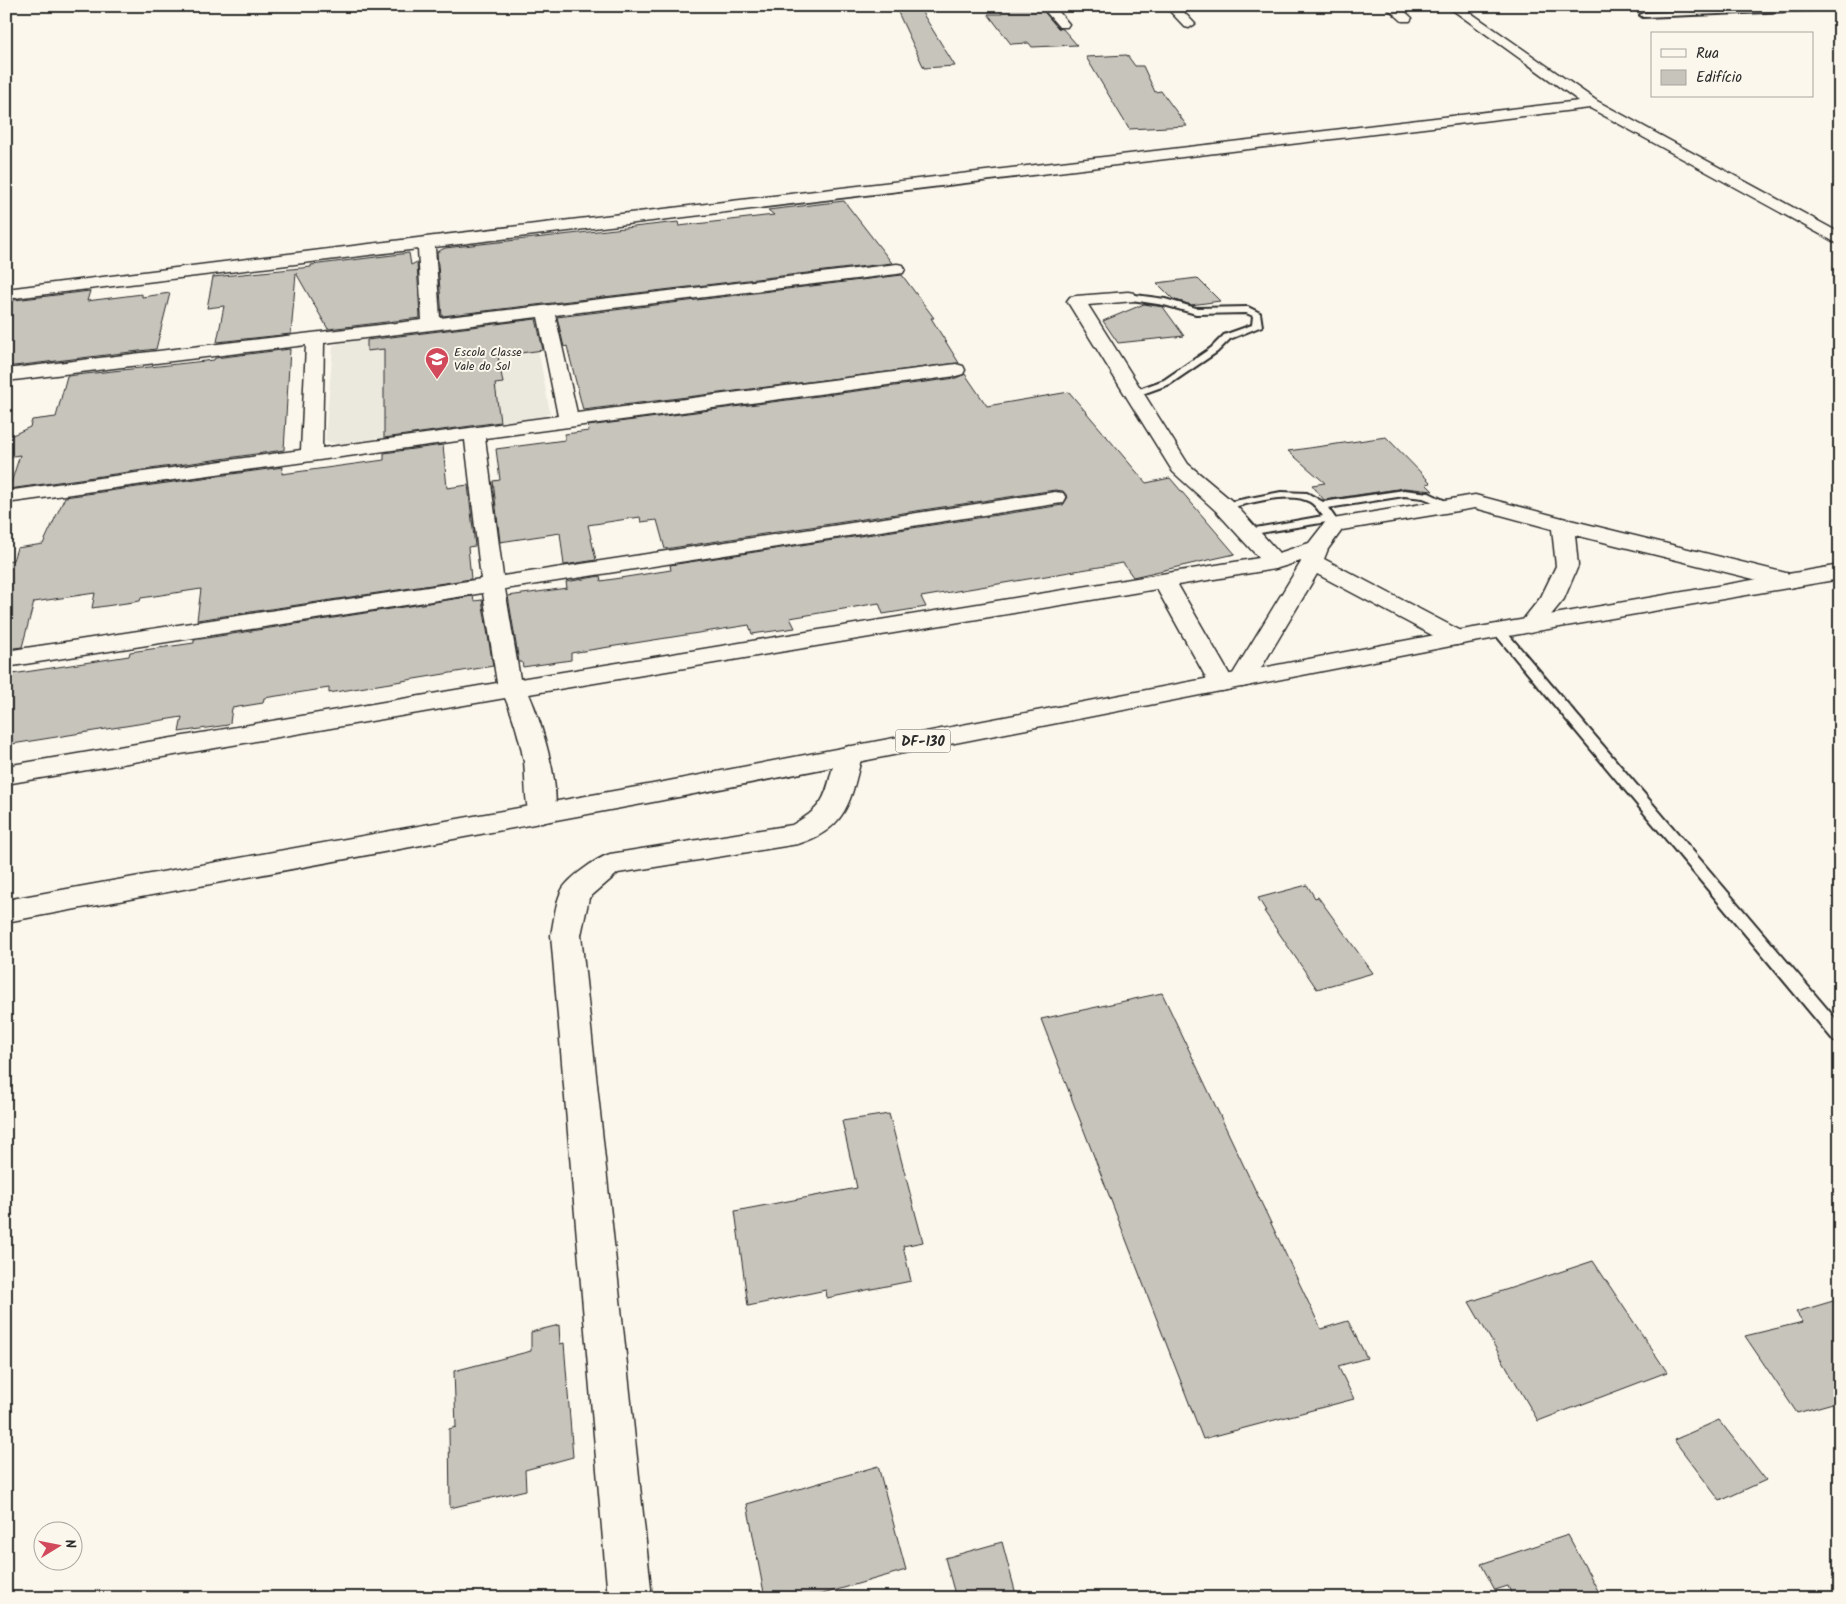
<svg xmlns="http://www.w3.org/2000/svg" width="1846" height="1604" viewBox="0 0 1846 1604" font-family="Kalam,sans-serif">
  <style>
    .built { fill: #ebe8de }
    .building { fill: #c7c4bc; stroke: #2b2b2b }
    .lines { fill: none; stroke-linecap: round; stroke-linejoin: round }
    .lane-casing { stroke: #2b2b2b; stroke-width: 4 }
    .street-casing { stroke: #2b2b2b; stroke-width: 3 }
    .primary-casing { stroke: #2b2b2b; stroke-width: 3 }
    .lane { fill: #fbf7ec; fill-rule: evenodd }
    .street { fill: #fbf7ec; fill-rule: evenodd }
    .primary { fill: #fbf7ec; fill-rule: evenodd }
    .labels { text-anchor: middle; stroke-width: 4; stroke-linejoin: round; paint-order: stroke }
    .far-poi-label { font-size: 12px; fill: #2b2b2b; stroke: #fbf7ec; text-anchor: start }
    .shield { fill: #fbf7ec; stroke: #696865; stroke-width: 1 }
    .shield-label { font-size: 14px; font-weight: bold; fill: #2b2b2b }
  </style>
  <rect width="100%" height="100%" fill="#fbf7ec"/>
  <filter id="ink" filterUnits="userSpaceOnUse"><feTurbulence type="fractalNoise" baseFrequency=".02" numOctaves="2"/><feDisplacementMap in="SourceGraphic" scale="10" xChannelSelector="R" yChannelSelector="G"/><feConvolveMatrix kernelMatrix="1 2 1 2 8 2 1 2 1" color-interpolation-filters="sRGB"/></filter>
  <g filter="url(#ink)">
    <path class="built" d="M526 319 533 322 550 413 544 416 337 444 325 441 333 346 338 343Z"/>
    <path class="building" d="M895 6H918L955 66 924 68Z
      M996 6H1039L1058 28 1063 29 1077 45 1032 47 1029 43 1011 44 988 14H1002Z
      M1127 55 1135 66H1143L1155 92 1161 91 1187 126 1129 129 1086 57Z
      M844 201 892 263 442 316 437 252 445 248 678 222 679 226 774 215 768 210Z
      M409 253 411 265 417 262 420 318 328 329 296 273 291 334 217 342 224 306 207 308 213 277 311 267V265Z
      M902 275 934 318H931L959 363 583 410 567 346 564 347 557 317Z
      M1197 278 1220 301 1191 305 1173 299 1157 283Z
      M90 291 87 301 142 294V297L170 293 156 349 6 367V301Z
      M1144 304 1163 307 1184 336 1118 343 1103 321Z
      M536 319 543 350 498 356 503 383 495 384 500 422 384 438V349L367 351V340Z
      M290 349 284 450 9 489 20 455 6 457V438L30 427 32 420 56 417 67 376 214 360 215 358Z
      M965 374 987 406 1069 392 1146 483 1170 478 1235 554 1133 577 1123 563 921 597 926 607 883 614 879 603 790 618 795 628 752 634 749 625 571 653V660L523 667 522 662H519L508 596 567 588 566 582 600 576 601 581 671 570 670 565 1063 505 1068 497 1063 491 1055 490 665 549 657 520 641 522 640 517 588 525 596 560 564 565 560 533 500 542 493 481 500 480 496 449 565 440V434L589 431 588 426 956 378Z
      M1386 437 1431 483 1426 484 1433 491 1404 488 1324 500 1312 485 1325 483 1288 451Z
      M443 445 447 488 468 485 475 546 468 547 471 579 197 620 201 589 141 598 140 601 92 608 95 593 34 602 22 647 6 649V561L13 560 17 548 43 544 65 497 283 467 282 474 384 460V453Z
      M473 596 474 601 482 600 493 666 329 693V688L264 698 263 703 232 708 230 723 228 725 179 732 182 717 6 745V675L129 656 130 652 194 643V640Z
      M1307 885 1315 898 1318 897 1373 973 1317 989 1264 911H1266L1258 898Z
      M1162 993 1321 1329 1348 1321 1367 1358 1338 1366 1354 1399 1203 1439 1041 1019Z
      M889 1114 923 1242 903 1246 911 1281 827 1298 826 1290 748 1306 735 1211 857 1188 842 1121Z
      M1593 1261 1667 1372 1538 1421 1469 1302Z
      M1840 1299V1401L1797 1413 1745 1336 1803 1322 1796 1312Z
      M559 1325 560 1344 564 1343 573 1457 525 1470 526 1490 450 1508 449 1429 456 1427 454 1371 531 1351V1332Z
      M1719 1420 1766 1480 1720 1501 1674 1440Z
      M878 1466 906 1570 809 1598H765L747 1504Z
      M1568 1535 1602 1598H1513L1508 1586 1495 1590 1481 1564Z
      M1002 1542 1017 1598H956L945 1558Z"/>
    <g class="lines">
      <g class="lane-casing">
        <path id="lane" d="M1815 6H1840V9L1643 17 1640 15 1643 13Z
          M1128 294 1165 299 1196 308 1248 307 1260 313 1262 326 1230 339 1217 352 1170 384 1134 397 1131 396V392L1164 380 1211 348 1224 335 1252 325 1253 316 1246 313 1196 314 1164 305 1125 299 1124 297Z
          M1404 490 1429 493 1454 505 1449 508 1423 498 1404 496 1328 508 1340 525 1339 527H1331L1327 522 1248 535 1242 532 1244 530 1323 516C1319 511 1315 505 1310 502 1289 490 1246 505 1224 509L1219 506 1224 503 1281 492 1307 493 1323 502Z
          M1499 627 1503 628 1840 1024V1042L1834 1041 1495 634 1493 631 1495 628Z"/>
      </g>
      <g class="street-casing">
        <path id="street" d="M1041 6H1054L1069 24 1067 27H1059Z
          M1165 6H1178L1195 24 1189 28 1185 27Z
          M1385 6H1399L1412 18 1410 21H1402Z
          M1447 6H1461L1597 101 1840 233V245L1590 108 435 247 440 318 897 264 903 265 905 269 903 273 897 274 555 315 577 413 956 364 963 366 965 370 963 374 956 376 485 438 503 576 1055 492 1063 493 1066 498 1063 503 1055 504 505 589 520 679 1259 558 1216 511 1173 472 1067 301 1070 297 1076 296 1128 292 1134 293 1137 297 1134 301 1088 305 1188 464 1232 501 1279 553 1309 543 1327 520 1475 495 1570 520 1798 576 1802 581 1798 586 1790 588 1575 535 1578 566 1564 599 1538 631 1530 633 1522 631 1518 626 1541 597 1556 566 1552 529 1475 508 1342 530 1328 549 1324 559 1465 633 1468 638 1465 643 1456 645 1447 643 1317 574 1251 685 1242 687 1233 685 1231 689 1222 691 1213 689 1209 683 1157 589 529 694C540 718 565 797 552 820L542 823 532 820C524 806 526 779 524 762 520 740 514 718 505 698L6 784V766L497 683 483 593 6 667V651L481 579 465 440 6 503V491L301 450 306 345 6 381V369L422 320 418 249 6 299V289L426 237 1579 101ZM538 317 558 416 322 448 324 343ZM1301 561V562L1231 677 1178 585 1275 569Z
          M849 746 858 749 862 755C851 799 848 829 798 844L618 873 589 898 581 935 652 1598H608L551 935C554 921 555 905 561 892 566 879 597 858 610 854L792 825C829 805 825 793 836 755L840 749Z"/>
      </g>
      <g class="primary-casing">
        <path id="primary" d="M1840 565V579L1456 645 653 802 6 922V900L653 784 1456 631Z"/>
      </g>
      <use href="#lane" class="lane"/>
      <use href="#street" class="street"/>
      <use href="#primary" class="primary"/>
    </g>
  </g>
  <defs>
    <g id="school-pin" transform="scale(1.25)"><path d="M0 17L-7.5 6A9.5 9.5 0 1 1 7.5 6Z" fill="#d1495b" stroke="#fbf7ec"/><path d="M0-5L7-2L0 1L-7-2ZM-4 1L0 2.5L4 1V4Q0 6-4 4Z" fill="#fff"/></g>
  </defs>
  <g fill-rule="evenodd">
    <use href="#school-pin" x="437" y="359"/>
  </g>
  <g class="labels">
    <g class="far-poi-label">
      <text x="454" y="356">Escola Classe<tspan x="454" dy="14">Vale do Sol</tspan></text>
    </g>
    <rect class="shield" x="895.5" y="729.5" width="55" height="23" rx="4"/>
    <g class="shield-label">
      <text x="923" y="746">DF-130</text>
    </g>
  </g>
  <rect width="1846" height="1604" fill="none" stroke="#fbf7ec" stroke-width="25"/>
  <rect x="12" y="12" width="1821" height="1579" fill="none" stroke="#2b2b2b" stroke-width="2" filter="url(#ink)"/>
  <rect x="1651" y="32" width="162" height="65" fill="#fbf7ec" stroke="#a8a59f"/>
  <rect x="1661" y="49" width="25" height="8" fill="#fbf7ec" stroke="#a8a59f"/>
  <text x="1696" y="58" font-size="15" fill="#2b2b2b">Rua</text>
  <rect x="1661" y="70" width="25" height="15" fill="#c7c4bc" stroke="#a8a59f"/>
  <text x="1696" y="82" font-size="15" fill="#2b2b2b">Edifício</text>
  <g transform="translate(58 1546) rotate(80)"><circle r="24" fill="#fbf7ec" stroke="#a8a59f"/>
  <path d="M0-4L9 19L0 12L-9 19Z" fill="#d1495b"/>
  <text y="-8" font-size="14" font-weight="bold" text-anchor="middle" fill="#2b2b2b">N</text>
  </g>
</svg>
